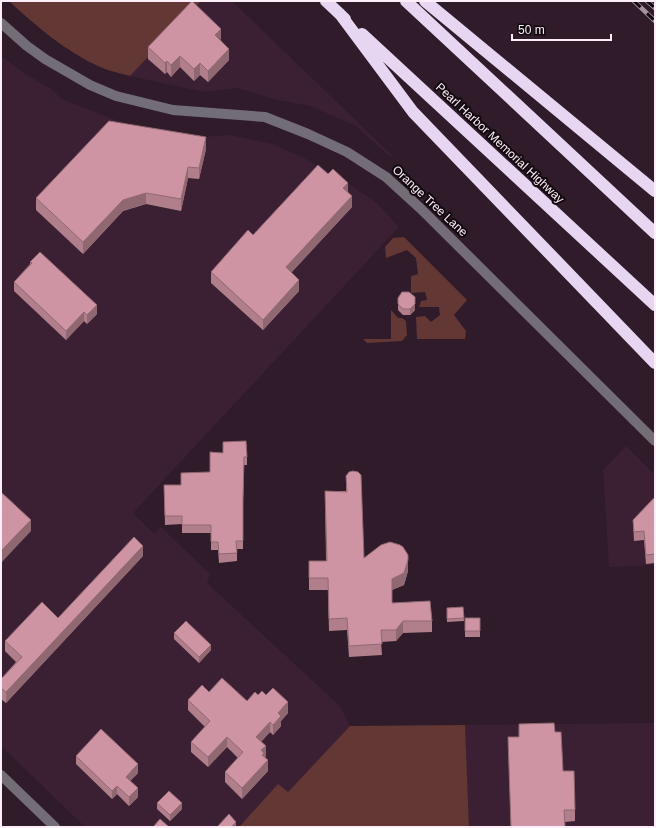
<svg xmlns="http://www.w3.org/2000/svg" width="656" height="828" viewBox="0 0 656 828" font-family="Helvetica,sans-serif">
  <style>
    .built { fill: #3b2034 }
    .green { fill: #633733 }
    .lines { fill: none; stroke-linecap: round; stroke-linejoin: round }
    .minor { stroke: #736d78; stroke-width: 10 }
    .highway { stroke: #e6d6f1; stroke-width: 12 }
    .rail-casing { stroke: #a594a0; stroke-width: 4.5 }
    .rail { stroke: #12090f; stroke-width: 3; stroke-dasharray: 9; stroke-linecap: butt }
    .wall { fill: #b17f8c }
    .shaded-wall { fill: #906872 }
    .building { fill: #ce94a3; stroke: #906872 }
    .labels { text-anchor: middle; stroke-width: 4; stroke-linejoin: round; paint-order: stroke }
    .street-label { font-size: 12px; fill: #fdeff9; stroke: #12090f }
  </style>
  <rect width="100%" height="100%" fill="#2f1b2a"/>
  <path class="built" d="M201 1H232L396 159 387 154 356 126 310 106 278 100 237 88 204 92 130 76Z
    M1 56 27 75 50 88 62 99 131 126 165 129 201 137 230 135 273 144 308 160 343 180 377 203 399 227 133 513 154 534 161 527 210 574 207 583 340 706 350 726 288 792 278 785 239 827H85L1 746Z
    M626 446 655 475V565L609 567 603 470Z
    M655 723V827H469L465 725Z"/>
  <path class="green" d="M9 1H201L130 76C120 73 109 71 100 67 65 51 37 27 9 1Z
    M404 237 467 300 454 315 466 331 465 339H417L416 317 425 316 431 322 440 315 439 307H419L421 301 427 300 425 292 411 293V276L418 274 416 258 407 250 386 258 385 247 393 238Z
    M391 310 398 318H402L406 321 407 335 402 341 367 343 363 339H391Z
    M465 725 469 827H239L278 784 288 792 350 726Z"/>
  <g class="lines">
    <path class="minor" d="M1 23 27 46 45 59 90 85 116 96 173 110 265 117 308 134 347 152 386 177 420 208 655 441
      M1 775 55 827"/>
    <path class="highway" d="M326 1 345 19
      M406 1 655 233
      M425 1 655 191
      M340 14 413 112 655 363
      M362 34 655 305"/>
    <g class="rail-casing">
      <path id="rail" d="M634 1 655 21
        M647 1 655 8"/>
    </g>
    <use href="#rail" class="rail"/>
  </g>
  <path class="wall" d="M221 40 229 60 208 82 200 75 194 81 180 67 171 77 167 72 165 74 148 59V47Z
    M206 149 199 179 188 178 181 211 146 204 123 211 83 254 36 210V198Z
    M348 193 352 207 291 273 299 291 263 330 211 283V272L253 235Z
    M30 262 97 314 87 324 84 321 66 340 14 291V282L30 264Z
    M398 298 415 310 410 315H403L398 310Z
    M223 442 247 457V465H244L243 504V549H237V561L219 563 218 550H211V533H182V524L165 525 164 485H181L210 472 223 453Z
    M346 476 364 558 408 571 404 585 392 590V603L432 621V632L403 633 396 641 381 642 382 655 349 657 347 630 329 631 328 590H309V561H326L325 491H346Z
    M655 497V563L646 564 644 540 634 541 633 520Z
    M143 556 6 703 1 699V679L16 662 5 651V641L58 618Z
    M463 607 464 621 447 622V608Z
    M465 618H480V637H465Z
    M174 633 211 650 199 663 174 639Z
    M209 692 247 701 258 695H266L288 713 281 721V726L273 735 270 732 261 742 266 756 265 757 268 771 242 799 225 782V772L238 758 227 747 208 767 191 752V742L205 727 188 710V700Z
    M519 724 555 732 563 771 575 810V821L565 822V827H511L508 737H519Z
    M76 756 138 773 130 781 138 797 129 806 117 794 112 799 76 764Z
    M157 803 182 809 170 821 157 809Z"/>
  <path class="shaded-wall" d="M221 29V40L215 35Z
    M229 49V60L208 82V71Z
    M180 56V67L171 77V65Z
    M167 61V72L165 74V63Z
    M200 63V75L194 81V69Z
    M206 137V149L199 179V168Z
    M188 167V178L181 211V199Z
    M348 183V194L343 188Z
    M146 193V204L123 211 83 254V242L123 200Z
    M352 196V207L286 278V267Z
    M299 280V291L263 330V320Z
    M415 304V310L410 315V309Z
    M97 305V314L87 324V315Z
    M84 312V321L66 340V331Z
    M31 520V531L1 563V551Z
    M143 546V556L6 703V692Z
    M408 560V571L404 585 392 590V579Z
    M403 621V633L396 641V630Z
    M211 645V650L199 663V657Z
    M288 702V713L281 721V726L273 735V725L278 713Z
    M270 722V732L256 747V737Z
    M227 737V747L208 767V757Z
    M266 746V756L264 758V763L261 750Z
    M268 760V771L242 799V788Z
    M138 764V773L126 785V777Z
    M117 786V794L112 799V791Z
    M138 788V797L129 806V797Z
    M182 803V809L170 821V815Z
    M236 822V827H231Z"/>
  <path class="building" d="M192 1 221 29 215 35 229 49 208 71 200 63 194 69 180 56 171 65 167 61 165 63 148 47Z
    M109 121 206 137 199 168 188 167 181 199 146 193 123 200 83 242 36 198Z
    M318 165 328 174 333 169 348 183 343 188 352 196 286 267 299 280 263 320 211 272 248 230 253 235Z
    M40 252 97 305 87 315 84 312 66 331 14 282 32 263 30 262Z
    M402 292H409L415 297V304L410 309H403L398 304V298Z
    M246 441 247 457H244L243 499V541H236L237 553 219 554 218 542H211V525H182V516H165L164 485H181V473L210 472V452L223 453V442Z
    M353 471 358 472 361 475 364 558 381 545 390 542 400 545 403 547 408 555V560L404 573 392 579V603L430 601 432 621H403L396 630H381L382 644 349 646 347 618 329 619 328 578H309V561H327L325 491 347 492 346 476 349 472Z
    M1 492 31 520 1 551Z
    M655 497V554L646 555 644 531 634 532 633 520Z
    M134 537 143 546 6 692 1 688V679L22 657 5 641 42 602 58 618Z
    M463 607 464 618 447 619V608Z
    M465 618H480V631H465Z
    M186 621 211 645 199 657 174 633Z
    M222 678 247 701 255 692 258 695 262 691 266 695 273 688 288 702 278 713 281 716 273 725 270 722 256 737 266 746 261 750 264 753 262 755 268 760 242 788 225 772 243 752 227 737 208 757 191 742 210 721 188 700 202 685 209 692Z
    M554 723 555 732H561L563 771H574L575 810H564L565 827H511L508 737H519V724Z
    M101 729 138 764 126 777 138 788 129 797 117 786 112 791 76 756Z
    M169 791 182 803 170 815 157 803Z
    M229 814 236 822 231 827H217Z
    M160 819 169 827H153Z"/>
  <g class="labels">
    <g class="street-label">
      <text transform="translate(500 143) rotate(43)" y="4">Pearl Harbor Memorial Highway</text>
      <text transform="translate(430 201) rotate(43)" y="4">Orange Tree Lane</text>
    </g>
  </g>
  <rect width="656" height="828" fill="none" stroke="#fdeff9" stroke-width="4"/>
  <path d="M512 34v6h99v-6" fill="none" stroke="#fdeff9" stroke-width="2"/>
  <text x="518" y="34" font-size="12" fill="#fdeff9" stroke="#12090f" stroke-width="3" paint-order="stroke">50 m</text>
</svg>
